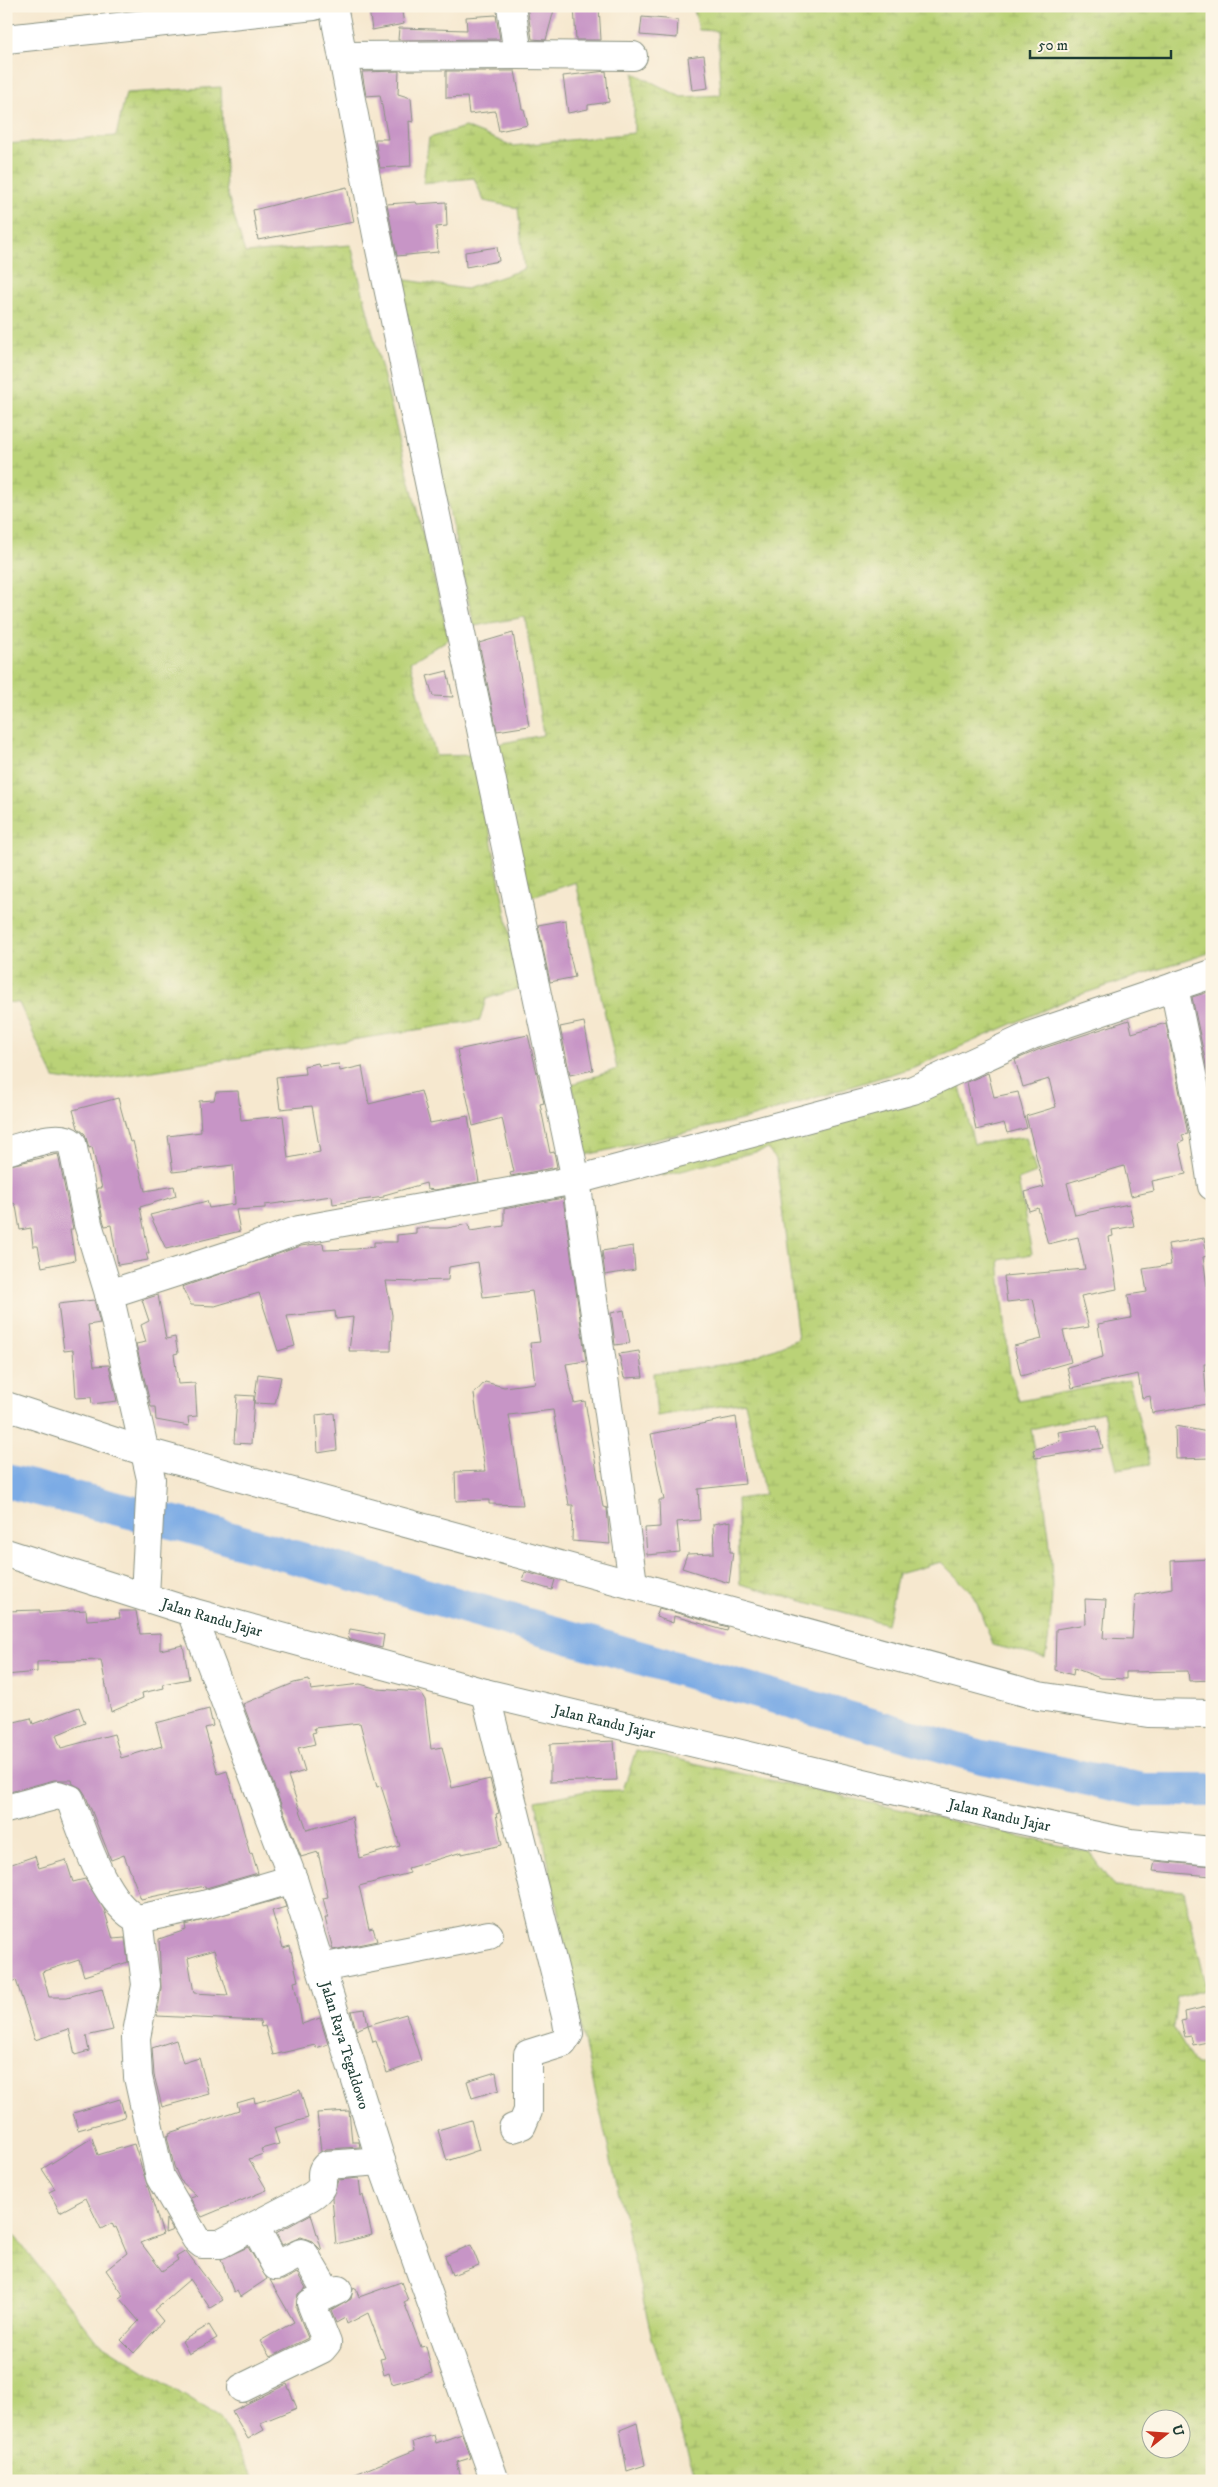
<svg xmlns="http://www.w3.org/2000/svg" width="1218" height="2487" viewBox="0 0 1218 2487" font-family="'IM FELL DW Pica',serif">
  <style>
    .wetland { fill: url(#wetland-marsh); stroke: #6c8856; fill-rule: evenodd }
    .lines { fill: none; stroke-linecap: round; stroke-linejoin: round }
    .river { stroke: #7babe5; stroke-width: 34 }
    .building { fill: #c795c6; fill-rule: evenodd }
    .minor-casing { stroke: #8a9282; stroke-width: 30 }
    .minor { stroke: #fff; stroke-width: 28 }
    .labels { text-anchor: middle; stroke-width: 4; stroke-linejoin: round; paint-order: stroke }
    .street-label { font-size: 15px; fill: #1f3d34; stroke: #fcf5e5 }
  </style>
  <defs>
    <pattern id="wetland-marsh" width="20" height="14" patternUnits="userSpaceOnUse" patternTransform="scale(1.25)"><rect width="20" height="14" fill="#bad277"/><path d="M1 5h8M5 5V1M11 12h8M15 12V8" fill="none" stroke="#9fb568"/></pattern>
  </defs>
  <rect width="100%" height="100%" fill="#fcf5e5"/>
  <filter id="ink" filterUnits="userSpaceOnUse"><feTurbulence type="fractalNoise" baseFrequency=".02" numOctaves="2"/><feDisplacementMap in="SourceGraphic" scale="10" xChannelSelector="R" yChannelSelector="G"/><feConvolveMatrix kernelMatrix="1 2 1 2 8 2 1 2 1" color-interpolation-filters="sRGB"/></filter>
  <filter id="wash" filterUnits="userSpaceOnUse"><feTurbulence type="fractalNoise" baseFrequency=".0096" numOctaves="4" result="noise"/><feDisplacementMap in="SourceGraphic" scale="20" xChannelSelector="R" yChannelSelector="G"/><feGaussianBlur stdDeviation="1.12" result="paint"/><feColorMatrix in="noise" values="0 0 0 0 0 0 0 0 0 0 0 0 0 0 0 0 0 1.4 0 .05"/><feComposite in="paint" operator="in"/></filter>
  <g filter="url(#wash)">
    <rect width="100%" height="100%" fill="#f6e8cf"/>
    <path class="wetland" d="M693 6H1212V952L1076 996 914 1067 750 1118 586 1155 572 1084 617 1069 576 882 532 897 493 745 543 735 525 617 474 626 399 279 466 289 524 269 518 208 484 201 474 178 423 183 429 138 465 127 513 146 634 133V73L681 97 721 95 717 31 699 30Z
      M221 87 226 189 245 253 351 245 449 639 410 662 436 756 475 755 520 988 486 999 480 1020 82 1082 54 1078 19 1003 6 1002V144L116 136 126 93Z
      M959 1082 974 1144 1026 1137 1036 1173 1018 1180 1032 1254 999 1260 1010 1372 1019 1401 1129 1380 1150 1464 1117 1469 1103 1412 1031 1429C1046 1506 1061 1580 1045 1658L993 1645 974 1595 941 1562 898 1574 887 1624 740 1584 737 1499 765 1495 745 1402 657 1416 653 1373 737 1363 798 1339 776 1159 767 1149 662 1176 661 1160Z
      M636 1750 1089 1852 1114 1887 1184 1891 1207 1989 1177 1998 1173 2027 1195 2065H1212V2481H697L652 2338 584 2042 536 1801 586 1791 623 1790ZM1150 2420H1180V2450H1150Z
      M6 2225 97 2341 220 2418 255 2481H6Z"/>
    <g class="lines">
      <path class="river" d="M6 1481 187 1526 982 1757 1143 1790H1212"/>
    </g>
    <g id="blocks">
      <path class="building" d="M383 6H401L404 24 372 30 369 9Z
        M527 6 554 10 546 40 532 39Z
        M574 6H599L601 40H576Z
        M496 15 500 39 398 40 399 28 467 30 466 17Z
        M642 17 678 20 677 38 640 35Z
        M704 55 708 88 692 90 688 57Z
        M399 71 398 94 411 98 413 122 409 121 411 166 380 168 375 139H388L380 95 366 96 362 72Z
        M446 71H515L522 109H524L528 125 499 131 495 111 469 114 467 97 446 98Z
        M606 71 609 102 588 105V109L568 113 563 76Z
        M347 187 354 222 258 240 253 210Z
        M416 202 417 204 446 202 447 226 436 227 438 252 397 256 387 204Z
        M497 247 499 261 466 267 465 252Z
        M513 633 529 726 497 731 479 643Z
        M447 671 453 697 433 696 427 676Z
        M566 920 569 952 575 977 550 982 538 925Z
        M1212 991V1093L1192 997Z
        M1129 1020 1132 1033 1166 1023 1188 1134 1182 1135 1184 1141 1179 1143 1186 1174 1152 1181 1154 1191 1131 1196 1124 1166 1067 1183 1075 1215 1129 1204 1134 1226 1112 1230 1113 1236 1109 1237 1117 1289 1081 1296 1089 1327 1063 1331 1071 1362 1021 1376 1014 1346 1042 1339 1033 1299 1007 1302 1004 1276 1085 1269 1078 1237 1048 1244 1038 1208 1029 1211 1025 1192 1044 1187 1026 1116 1056 1107 1049 1079 1023 1087 1015 1060 1038 1050Z
        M584 1022 593 1070 570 1075 560 1027Z
        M528 1035 544 1103 540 1104 550 1153 554 1152 557 1167 511 1176 510 1173 514 1172 502 1118 473 1126 457 1050Z
        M318 1063 319 1066 339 1064 340 1071 362 1066 369 1104 421 1091 430 1123 468 1116 479 1182 435 1190 427 1189 426 1183 384 1195V1197L333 1204 332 1196 265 1205V1208L236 1210 240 1231 166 1249 150 1215 207 1201 209 1208 235 1204 233 1165 173 1172 168 1136 201 1132 199 1101 214 1100 216 1092 238 1091 241 1120 283 1116 288 1158 320 1152 312 1106 280 1109 276 1077 305 1074 304 1066Z
        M988 1073 994 1097 1018 1092 1027 1128 1007 1133 1004 1123 976 1130 967 1082Z
        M118 1098 130 1142 133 1141 145 1191 174 1186 176 1196 140 1207 149 1253H146L148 1260 118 1265 111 1225 105 1226 103 1220 97 1188H102L92 1147 89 1148 85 1134 78 1128 73 1110Z
        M58 1154 73 1229H70L75 1260 42 1267 38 1246H33L31 1228 20 1230 16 1206 14 1203 6 1205V1166Z
        M563 1198 586 1361 566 1364 574 1403 585 1401 603 1507 607 1508 610 1544 572 1541 573 1505H569L553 1410 509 1415 523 1505 489 1504V1500L456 1501 455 1472 485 1471 474 1394 485 1382 504 1387 535 1383 530 1343 540 1342 532 1291 483 1297 478 1262 449 1267 448 1280 416 1281V1282L386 1281 392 1315 391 1351H349L353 1317 336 1319 335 1311 287 1316 295 1346 278 1351 259 1293 215 1306 191 1305 182 1287 301 1246 323 1243 324 1250 356 1249 374 1247V1242H397V1235L416 1233V1228H447L469 1224 470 1231 504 1226V1209Z
        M1204 1238 1207 1256 1203 1257 1211 1315H1208L1212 1364H1204L1207 1404 1152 1413 1150 1396 1142 1398 1138 1374 1072 1388 1067 1367 1103 1357 1098 1324 1131 1318 1128 1295 1147 1292 1143 1269 1171 1265 1168 1244Z
        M633 1246 635 1270 605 1275 602 1251Z
        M158 1295 166 1339 175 1337 178 1353 174 1354 178 1384 195 1383 197 1416 188 1417 189 1426 156 1420 155 1407H151L136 1344 146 1342 141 1325 149 1321 142 1300Z
        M94 1300 100 1323 88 1325 94 1366 109 1365 117 1401 92 1404 91 1397 76 1398 73 1350 64 1351 58 1304Z
        M624 1310 630 1343 615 1345 611 1313Z
        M639 1351 643 1377 624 1378 619 1354Z
        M258 1374 281 1377 275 1404 254 1403Z
        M237 1395 254 1396 251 1444 234 1443Z
        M334 1413 337 1450 318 1453 316 1415Z
        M736 1417 745 1484 698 1489 700 1520 677 1522 680 1552 647 1555 645 1528 660 1527 659 1500H664L651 1434Z
        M1097 1426 1103 1448 1035 1458 1033 1450 1060 1441 1058 1432Z
        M1175 1426 1208 1432 1210 1458 1176 1459Z
        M731 1521 730 1552H733L729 1583 682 1568 687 1554 714 1553 713 1524Z
        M1212 1559V1680L1189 1681 1188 1671 1126 1672V1679L1100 1678 1074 1668 1073 1675 1055 1670 1056 1629 1086 1624 1085 1599 1106 1600 1103 1638 1132 1639 1135 1595 1172 1588 1171 1561Z
        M525 1572 555 1580 552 1590 522 1581Z
        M659 1608 728 1627 727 1631 674 1616 673 1623 656 1617Z
        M40 1610V1613L86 1610 87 1620 120 1618 119 1611H136L140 1634 160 1633V1650L183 1645 189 1679 163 1684 164 1688 142 1693 143 1698 111 1712 101 1660 37 1662V1672L6 1675V1611Z
        M350 1629 384 1635 382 1648 348 1639Z
        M309 1680 311 1690 360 1684 378 1689 420 1692 425 1700 431 1749 442 1747 452 1788 490 1779 499 1813 496 1814 502 1845 462 1854V1852L408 1868 410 1873 359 1886 369 1929 373 1928 377 1941 333 1950 325 1918H328L323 1898 328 1897 318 1852 301 1857 243 1704 294 1683ZM360 1723 377 1787 381 1786 400 1846 359 1858 352 1817 307 1830 288 1776 305 1771 298 1748 315 1744 312 1733 316 1732 314 1728Z
        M79 1707 85 1723 56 1735 61 1748 114 1734 121 1758 162 1746 156 1723 209 1709 213 1726 205 1728 218 1774 227 1771 250 1854 252 1853 258 1873 206 1888 205 1886 141 1899 124 1855 111 1860 85 1794 81 1788 73 1784 72 1780H54L6 1793V1724L31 1718 33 1724Z
        M614 1741 617 1780 550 1782V1744Z
        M35 1856 39 1868 66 1860 73 1882 85 1879 104 1909 113 1939 125 1938 128 1962 84 1976 79 1960 42 1972 49 1997H67L102 1988 113 2030 86 2036 89 2051 75 2055 69 2029 35 2040 16 1980 6 1984V1866Z
        M1155 1861 1212 1866V1876L1153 1871Z
        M283 1898 286 1907 272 1911 283 1948 290 1946 298 1981 294 1982 302 2024 320 2018 328 2044 316 2048 315 2045 273 2055 265 2026 261 2027 260 2021 157 2016 161 1988 159 1939 186 1930 185 1925ZM214 1950 228 1995 194 1993 188 1958Z
        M1206 2007 1208 2014H1212V2041L1193 2045 1191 2036 1185 2037 1181 2021 1186 2020 1185 2012Z
        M365 2009 368 2025 356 2030 351 2011Z
        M406 2014 421 2061 387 2073 376 2041 373 2042 368 2025Z
        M176 2040 183 2063 199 2058 209 2094 162 2107 154 2075 152 2048Z
        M496 2072 499 2090 472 2098 467 2081Z
        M300 2090 308 2118 274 2128 279 2144 261 2149 263 2154 249 2159 267 2190 202 2217 190 2198 197 2196 180 2180 174 2166 167 2136 170 2135 169 2133 239 2110 237 2103 254 2098 255 2103Z
        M120 2099 125 2117 78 2130 73 2113Z
        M349 2111 352 2142H359L360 2147 326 2149 321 2152 317 2113Z
        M471 2120 479 2150 447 2161 438 2130Z
        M92 2138 98 2155 134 2144 163 2234 141 2243 162 2271 178 2260 176 2257 186 2251 223 2300 210 2308 190 2279 154 2310 163 2321 134 2353 121 2340 139 2321 120 2299 124 2296 106 2270 127 2253 116 2227 114 2228 112 2223 101 2229 86 2198 60 2212 49 2192 55 2189 42 2169Z
        M359 2178 361 2196 363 2195 372 2235 336 2244 332 2198 338 2180Z
        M311 2214 322 2251 312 2241 301 2237 282 2245 276 2233Z
        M166 2219 173 2230 165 2233Z
        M471 2245 479 2265 452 2275 445 2256Z
        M248 2247 267 2279 240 2297 237 2291 234 2293 221 2259Z
        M297 2273 306 2288 298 2294 296 2308 308 2338 270 2357 260 2341 294 2322 270 2280H283Z
        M401 2282 408 2300 404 2302 421 2347 426 2346 432 2373 392 2384 389 2373 384 2375 380 2359 385 2358 368 2313 347 2324 345 2318 336 2323 331 2311 351 2299 353 2289 356 2288 359 2297Z
        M209 2325 217 2338 189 2354 182 2341Z
        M287 2384 297 2408 260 2423 264 2430 248 2439 232 2411Z
        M637 2423 645 2465 627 2471 620 2430Z
        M462 2434 470 2458 457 2462 462 2481H406L404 2474 386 2481H338L415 2450 413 2442 434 2435 436 2443Z"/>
    </g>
  </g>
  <g filter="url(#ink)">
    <use href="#blocks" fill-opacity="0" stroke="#8a9282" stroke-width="1"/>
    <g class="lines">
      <g class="minor-casing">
        <g id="minor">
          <path d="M333 6 377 235 576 1180 633 1583"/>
          <path d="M6 39 314 6"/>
          <path d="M518 55 633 56"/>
          <path d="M343 56 518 55 511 6"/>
          <path d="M1174 987 1204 1133 1212 1186"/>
          <path d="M6 1151C23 1147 59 1131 72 1143L88 1224 109 1294"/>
          <path d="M6 1406 146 1452 1039 1696 1148 1713 1212 1714"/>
          <path id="s1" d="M6 1553 191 1612 485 1693 1002 1816 1130 1843 1212 1851"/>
          <path d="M145 1596 151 1479 109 1294 239 1252 299 1230 576 1180 913 1090 1032 1035 1212 974"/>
          <path id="s2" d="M191 1612 293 1879 381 2161 495 2481"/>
          <path d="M485 1693 566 2016 569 2034 563 2043 528 2054V2111L522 2125 513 2128"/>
          <path d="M6 1809 58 1795 70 1799C83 1833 104 1904 138 1919L204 1905 293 1879"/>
          <path d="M138 1919 146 1985 136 2038 138 2077 160 2177 196 2239 202 2244H220L310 2197C333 2183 314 2176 327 2165L381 2161"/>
          <path d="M321 1968 489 1935"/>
          <path d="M255 2227 276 2266 301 2253 305 2255 328 2294"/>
          <path d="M242 2388 322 2349 327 2343 311 2303 338 2290"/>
        </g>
      </g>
      <use href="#minor" class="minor"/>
    </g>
  </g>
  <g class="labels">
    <g class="street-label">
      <text dy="5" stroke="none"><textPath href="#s1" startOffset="216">Jalan Randu Jajar</textPath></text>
      <text dy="5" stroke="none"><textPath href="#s1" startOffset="622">Jalan Randu Jajar</textPath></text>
      <text dy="5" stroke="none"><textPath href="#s1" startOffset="1028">Jalan Randu Jajar</textPath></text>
      <text dy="5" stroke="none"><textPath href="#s2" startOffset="460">Jalan Raya Tegaldowo</textPath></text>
    </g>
  </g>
  <rect width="1218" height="2487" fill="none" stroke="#fcf5e5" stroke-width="25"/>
  <g transform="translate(1166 2434) rotate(73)"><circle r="24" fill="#fcf5e5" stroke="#a4ab9e"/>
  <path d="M0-4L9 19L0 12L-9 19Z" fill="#c8321e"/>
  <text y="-8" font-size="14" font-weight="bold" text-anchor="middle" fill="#1f3d34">U</text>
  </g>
  <path d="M1030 50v8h141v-8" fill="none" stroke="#1f3d34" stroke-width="2.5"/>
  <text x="1038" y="50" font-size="15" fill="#1f3d34" stroke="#fcf5e5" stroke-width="4" paint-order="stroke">50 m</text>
</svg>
